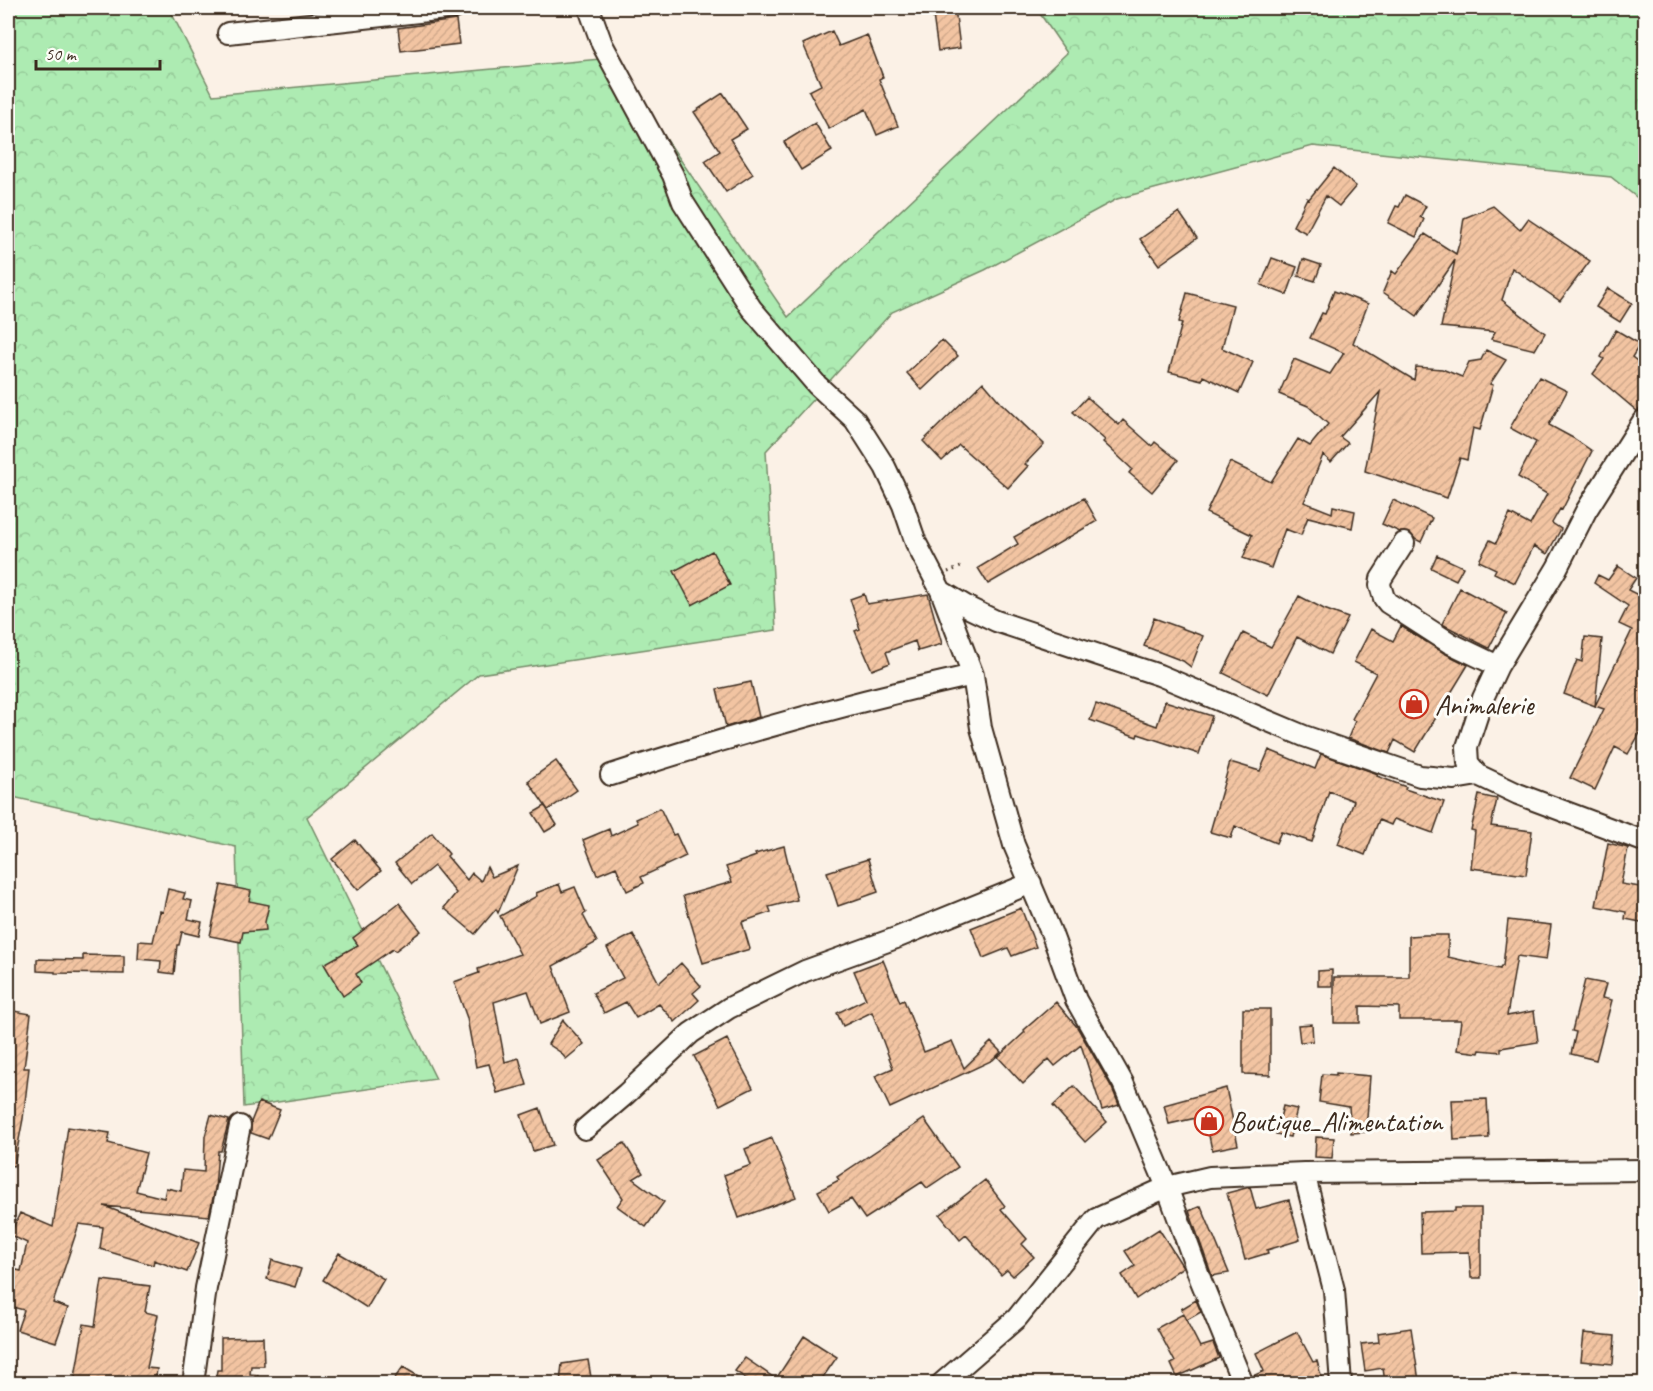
<svg xmlns="http://www.w3.org/2000/svg" width="1653" height="1391" viewBox="0 0 1653 1391" font-family="Caveat,sans-serif">
  <style>
    .forest { fill: url(#forest-crowns); stroke: #748a68; stroke-width: 1.5 }
    .building { fill: url(#building-hatch); stroke: #3b2a1e; stroke-width: 1.5 }
    .lines { fill: none; stroke-linecap: round; stroke-linejoin: round }
    .minor-casing { stroke: #3b2a1e; stroke-width: 24 }
    .path { stroke: #3b2a1e; stroke-width: 3; stroke-dasharray: 1.5 4.5; stroke-linecap: butt }
    .minor { stroke: #fdfcf7; stroke-width: 20 }
    .labels { text-anchor: middle; stroke-width: 6; stroke-linejoin: round; paint-order: stroke }
    .poi-label { font-size: 28px; fill: #3b2a1e; stroke: #fdfcf7; text-anchor: start }
  </style>
  <defs>
    <pattern id="forest-crowns" width="20" height="18" patternUnits="userSpaceOnUse" patternTransform="scale(1.5)"><rect width="20" height="18" fill="#adebb2"/><path d="M2 6a3 3 0 1 1 6 0M12 15a3 3 0 1 1 6 0" fill="none" stroke="#96ca99"/></pattern>
    <pattern id="building-hatch" width="6" height="6" patternUnits="userSpaceOnUse" patternTransform="scale(1.5)"><rect width="6" height="6" fill="#f2c4a2"/><path d="M-1 1l2-2M0 6l6-6M5 7l2-2" fill="none" stroke="#d0a98b"/></pattern>
  </defs>
  <rect width="100%" height="100%" fill="#fbf1e6"/>
  <filter id="ink" filterUnits="userSpaceOnUse"><feTurbulence type="fractalNoise" baseFrequency=".0167" numOctaves="2"/><feDisplacementMap in="SourceGraphic" scale="12" xChannelSelector="R" yChannelSelector="G"/><feConvolveMatrix kernelMatrix="1 2 1 2 8 2 1 2 1" color-interpolation-filters="sRGB"/></filter>
  <g filter="url(#ink)">
    <path class="forest" d="M8 8H169L213 95 611 58 788 317 1067 53 1036 8H1645V204L1611 177 1313 146 1117 199 985 270 892 312 766 451 776 630 479 674 307 817 436 1079 244 1107 236 847 8 796Z"/>
    <path class="building" d="M932 8H955L960 48 938 51Z
      M456 20 459 44 401 51 398 28Z
      M832 31 839 46 867 35 883 77 879 79 898 126 877 135 866 109 829 129 809 91 821 85 803 44Z
      M723 93 747 129 730 139 753 174 726 192 705 161 720 151 694 112Z
      M815 123 832 151 801 170 784 142Z
      M1334 168 1356 186 1339 206 1326 196 1306 233 1293 226 1307 198 1309 199Z
      M1405 195 1426 206 1420 217 1424 219 1416 237 1388 223 1396 206 1399 207Z
      M1493 206 1520 230 1528 219 1590 261 1560 301 1512 268 1502 300 1545 333 1535 350 1491 339 1495 332 1441 327 1455 260 1417 316 1383 292 1392 271 1396 274 1425 234 1456 254 1461 237 1464 218Z
      M1179 212 1197 238 1159 265 1140 239Z
      M1272 258 1297 267 1287 295 1261 285Z
      M1303 259 1321 265 1315 281 1298 276Z
      M1608 288 1632 303 1620 322 1596 307Z
      M1334 291 1368 304 1353 343 1414 380 1416 367 1442 369 1462 377 1469 362 1481 360 1486 350 1506 360 1490 384 1493 385 1480 430 1473 428 1467 460 1460 458 1447 498 1365 471 1380 392 1340 437 1348 443 1331 462 1323 455 1304 502 1332 513 1333 506 1355 511 1352 528 1308 517 1301 535 1285 529 1271 568 1243 558 1252 535 1206 513 1230 462 1271 482 1298 439 1310 446 1328 424 1308 406 1279 394 1294 359 1330 374 1344 353 1310 338 1322 313 1325 314Z
      M1187 293 1233 305 1222 348 1253 362 1239 393 1203 376 1202 380 1169 372 1182 323 1179 322Z
      M1616 330 1640 344 1632 357 1646 368V404L1637 411 1593 374 1604 359 1601 357Z
      M942 340 958 356 922 390 907 373Z
      M1539 377 1567 391 1549 425 1573 438 1592 451 1562 510 1560 509 1552 523 1561 529 1547 554 1534 546 1515 583 1494 573 1496 569 1479 561 1490 540 1496 543 1510 514 1530 525 1547 494 1518 477 1536 442 1510 428Z
      M983 382 1001 403 1044 444 1025 464 1028 466 1008 488 959 445 942 461 923 441Z
      M1087 397 1119 425 1123 420 1152 446 1155 442 1178 460 1152 492 1129 473 1132 469 1103 442 1105 440 1073 412Z
      M1084 498 1097 521 988 584 978 568 1018 544 1014 537Z
      M1393 500 1432 518 1421 542 1415 539 1410 533 1400 532 1382 524Z
      M712 551 730 585 692 605 674 571Z
      M1437 555 1463 567 1456 580 1431 568Z
      M1618 566 1636 578 1628 590 1646 599V737L1640 733 1628 754 1615 747 1595 790 1570 778 1604 709 1595 706 1632 630 1619 624 1628 606 1594 583 1598 575 1608 580Z
      M1460 588 1507 613 1489 648 1442 624Z
      M864 594 867 604 928 594 942 644 918 651 915 641 886 652 890 663 872 670 855 631 860 629 850 599Z
      M1299 596 1324 609 1348 618 1330 654 1297 637 1268 695 1223 673 1243 633 1271 647Z
      M1154 618 1203 636 1191 667 1183 661 1144 646Z
      M1401 626 1444 653 1468 665 1415 752 1395 740 1389 753 1348 738 1355 721 1352 719 1376 673 1354 662 1371 629 1393 641Z
      M1585 637 1602 639 1595 706 1564 694 1577 660 1582 662Z
      M751 682 759 717 726 727 717 689Z
      M1165 701 1212 716 1199 754 1138 734 1137 737 1090 720 1096 704 1157 726Z
      M1269 750 1315 769 1321 754 1378 774 1377 776 1406 787 1405 789 1444 802 1433 833 1394 819 1391 825 1379 820 1365 855 1338 844 1354 801 1329 791 1312 842 1281 832 1276 843 1235 826 1231 838 1210 832 1230 762 1260 771Z
      M556 761 577 790 548 810 528 781Z
      M1479 795 1497 799 1491 826 1532 831 1526 875 1471 868 1475 831 1471 830Z
      M545 806 557 825 545 832 533 813Z
      M660 808 673 835 676 834 686 856 641 877 644 883 627 891 616 867 597 875 583 840 609 829 611 836 638 823 636 819Z
      M432 833 449 854 447 856 467 880 472 873 481 881 487 867 492 877 518 866 498 913 496 909 475 934 444 908 456 893 434 866 412 884 395 863Z
      M355 840 381 871 358 890 332 859Z
      M1608 843 1628 848 1621 884 1646 888V923L1625 919 1626 912 1596 906Z
      M784 846 797 900 769 907 771 912 742 922 750 949 703 963 683 896 732 882 726 867 756 856 755 854Z
      M868 859 878 892 838 906 827 872Z
      M559 884 562 892 575 887 586 913 583 915 597 942 553 966 570 1012 540 1024 528 991 494 1002 505 1062 519 1058 527 1085 497 1093 489 1064 476 1067 467 1018 454 982 479 973 478 969 520 954 500 916 537 896 536 893Z
      M221 885 251 891 249 901 269 905 265 922 266 930 243 932 241 942 210 936Z
      M168 889 185 893 183 899 192 901 188 919 202 922 199 936 182 932 179 945H177L174 974 160 972 161 961 138 959 139 941 153 942 160 911 163 912Z
      M399 903 421 931 395 951 393 949 356 974 361 983 343 996 324 964 358 945 353 938Z
      M1021 908 1036 947 1012 956 1008 948 983 958 971 928Z
      M1508 920 1551 925 1546 960 1517 956 1507 1016 1534 1011 1538 1042 1501 1048V1052L1480 1050 1479 1053 1457 1050 1461 1020H1399V1007L1360 1006V1023H1334V977H1409V936L1425 935H1448V957L1500 969 1501 966H1503Z
      M633 934 659 983 681 963 701 986 693 993 699 1000 675 1022 659 1004 636 1018 626 1002 604 1013 593 993 623 978 607 948Z
      M83 955 124 956V974L55 973V972L37 971V959L83 960Z
      M883 960 900 1002 904 1000 924 1052 952 1041 964 1068 991 1042 1001 1052 993 1060 890 1108 875 1076 893 1068 872 1012 843 1026 837 1013 866 999 854 971Z
      M1332 970V986H1318V971Z
      M1585 980 1606 984 1602 998 1612 1000 1596 1060 1571 1054 1576 1032 1572 1031Z
      M1056 1002 1077 1027 1112 1088 1119 1105 1102 1110 1081 1045 1055 1066 1049 1059 1023 1084 998 1057 1025 1032 1024 1030Z
      M1243 1009H1270V1075L1243 1074Z
      M8 1010 31 1014 24 1068H29L23 1119 14 1166 8 1165Z
      M563 1020 584 1044 566 1059 560 1052 548 1044Z
      M1312 1024 1313 1041 1300 1042 1298 1025Z
      M727 1039 753 1088 720 1105 694 1056Z
      M1336 1073 1370 1076 1366 1132 1351 1133 1349 1107 1319 1102 1322 1074 1336 1075Z
      M1074 1086 1107 1122 1085 1142 1053 1106Z
      M1226 1088 1238 1145 1212 1150 1205 1116 1169 1124 1164 1105Z
      M1487 1099 1489 1138 1454 1140 1452 1100Z
      M259 1102 280 1110 268 1139 251 1133V1122Z
      M1283 1106 1297 1109 1290 1137 1276 1134Z
      M540 1108 553 1145 533 1151 521 1115Z
      M211 1115 229 1120 221 1151H218L215 1189 209 1216 104 1206 199 1243 187 1272 154 1260 153 1265 100 1249 103 1227 79 1224 53 1303 68 1308 56 1342 17 1330 24 1310 8 1306V1268L21 1271 27 1243 10 1235 20 1213 53 1227 68 1127 110 1133 108 1143 146 1153 136 1191 164 1198 166 1188 181 1191 183 1170 204 1172 205 1136Z
      M924 1119 958 1167 927 1188 922 1182 865 1219 851 1199 829 1211 818 1191 839 1180 837 1177Z
      M1316 1137 1334 1138 1332 1158 1315 1157Z
      M772 1138 796 1197 739 1218 724 1175 751 1165 745 1149Z
      M624 1143 643 1173 633 1179 664 1202 646 1227 617 1206 623 1198 598 1160Z
      M985 1180 1005 1206 1001 1209 1027 1239 1022 1244 1034 1257 1013 1276 1007 1270 1001 1275 966 1235 960 1240 940 1215Z
      M1250 1187 1256 1209 1289 1200 1300 1240 1267 1250 1268 1253 1245 1260 1227 1193Z
      M1201 1206 1229 1273 1212 1276 1189 1211Z
      M1455 1208H1481V1278H1471L1469 1252 1421 1253 1420 1212 1455 1211Z
      M1159 1229 1183 1267 1136 1299 1122 1275 1135 1266 1125 1251Z
      M339 1253 384 1279 367 1308 323 1280Z
      M272 1260 301 1269 295 1287 267 1279Z
      M102 1280 150 1286 145 1312 158 1315 147 1368 157 1369 155 1383H74L84 1324 95 1326Z
      M1196 1300 1201 1312 1187 1320 1181 1309Z
      M1183 1314 1200 1347 1213 1343 1219 1358 1177 1377 1171 1364 1175 1362 1157 1328Z
      M1411 1328 1419 1381 1385 1383 1383 1368 1365 1371 1361 1344 1379 1342 1378 1333Z
      M1297 1332 1313 1362 1317 1361 1322 1379 1314 1383H1255L1253 1376 1264 1371 1256 1353Z
      M1584 1333 1615 1336 1613 1364 1581 1361Z
      M804 1336 837 1357 819 1383H753L735 1371 745 1358 776 1379Z
      M263 1337 264 1366H251L250 1374 258 1375 257 1383H215L217 1370H221V1338Z
      M588 1360 592 1383H560L562 1364Z
      M403 1367 430 1383H391Z"/>
    <g class="lines">
      <g class="minor-casing">
        <path id="minor" d="M589 8 602 44 673 175 683 202 751 308 817 385 855 420 885 467 903 505 916 543 941 591 973 675 981 728 1014 845 1051 932 1076 1000 1123 1083 1167 1187 1201 1281 1243 1384
          M228 33 455 8
          M1643 421 1586 511 1557 568 1498 666 1483 698 1467 747 1468 763 1478 775 1518 794 1646 842
          M1404 543 1381 579 1380 585 1384 598 1388 603 1450 643 1498 666
          M941 591 971 609 996 621 1159 675 1304 736 1420 776 1454 779 1478 775
          M611 775C730 736 851 702 973 675
          M585 1129 626 1094 691 1033 729 1008 805 971 896 938 1031 883
          M1304 1173 1334 1290 1341 1384
          M193 1384 206 1288 240 1126
          M941 1384 1017 1318 1096 1219 1167 1187 1210 1177 1304 1173 1646 1170"/>
      </g>
      <path class="path" d="M948 572 961 567"/>
      <use href="#minor" class="minor"/>
    </g>
  </g>
  <defs>
    <g id="shop-ring" transform="scale(1.5)"><circle r="9.5" fill="#fdfcf7" stroke="#c8321e" stroke-width="1.5"/><path d="M-5-2.5h2.3a2.7 3.5 0 0 1 5.4 0H5L5.5 6h-11ZM-1.5-2.5h3a1.5 2.3 0 0 0-3 0Z" fill="#c8321e"/></g>
  </defs>
  <g fill-rule="evenodd">
    <use href="#shop-ring" x="1414" y="704"/>
    <use href="#shop-ring" x="1209" y="1121"/>
  </g>
  <g class="labels">
    <g class="poi-label">
      <text x="1435" y="714">Animalerie</text>
      <text x="1230" y="1131">Boutique_Alimentation</text>
    </g>
  </g>
  <rect width="1653" height="1391" fill="none" stroke="#fdfcf7" stroke-width="30"/>
  <rect x="15" y="15" width="1623" height="1361" fill="none" stroke="#3b2a1e" stroke-width="2" filter="url(#ink)"/>
  <path d="M36 60v9h124v-9" fill="none" stroke="#3b2a1e" stroke-width="3"/>
  <text x="45" y="60" font-size="18" fill="#3b2a1e" stroke="#fdfcf7" stroke-width="4.5" paint-order="stroke">50 m</text>
</svg>
